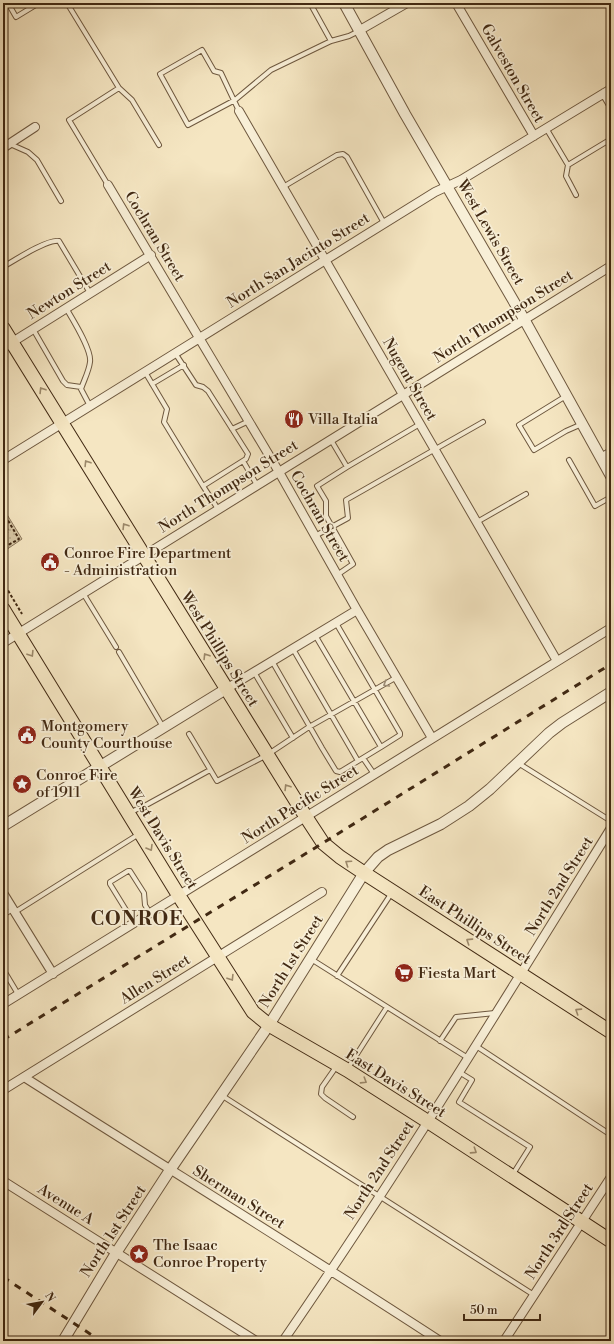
<svg xmlns="http://www.w3.org/2000/svg" width="614" height="1344" viewBox="0 0 614 1344" font-family="'Libre Bodoni',serif">
  <style>
    .park { fill: url(#park-dots); stroke: #8c785c }
    .lines { fill: none; stroke-linecap: round; stroke-linejoin: round }
    .service-casing { stroke: #6e583f; stroke-width: 6 }
    .minor-casing { stroke: #6e583f; stroke-width: 10 }
    .tertiary-casing { stroke: #6e583f; stroke-width: 12 }
    .primary-casing { stroke: #412913; stroke-width: 15 }
    .path { stroke: #412913; stroke-width: 2; stroke-dasharray: 3 2; stroke-linecap: butt }
    .service { stroke: #f8efd7; stroke-width: 4 }
    .minor { stroke: #f8efd7; stroke-width: 8 }
    .tertiary { stroke: #f8efd7; stroke-width: 10 }
    .primary { stroke: #f5e6c2; stroke-width: 13 }
    .rail { stroke: #412913; stroke-width: 3; stroke-dasharray: 7 7; stroke-linecap: butt }
    .oneway { stroke: #9b886a }
    .oneway2 { stroke: #9c8c75 }
    .labels { text-anchor: middle; stroke-width: 3.5; stroke-linejoin: round; paint-order: stroke }
    .street-label { font-size: 15px; fill: #412913; stroke: #f8efd7 }
    .poi-label { font-size: 15px; fill: #412913; stroke: #f8efd7; text-anchor: start }
    .district-label { font-size: 19px; font-weight: bold; letter-spacing: 1px; fill: #412913; stroke: #f8efd7 }
  </style>
  <defs>
    <pattern id="park-dots" width="8" height="8" patternUnits="userSpaceOnUse"><rect width="8" height="8" fill="#d6c6a4"/><path d="M2 2h.1M6 6h.1" fill="none" stroke="#b9aa8c" stroke-width="1.8" stroke-linecap="round"/></pattern>
  </defs>
  <rect width="100%" height="100%" fill="#f5e6c2"/>
  <filter id="stains"><feTurbulence type="fractalNoise" baseFrequency=".005" numOctaves="4"/><feColorMatrix values="0 0 0 0 .2 0 0 0 0 .09 0 0 0 0 .02 0 0 0 .5 -.17"/></filter>
  <radialGradient id="worn" r=".72"><stop offset=".6" stop-color="#630" stop-opacity="0"/><stop offset="1" stop-color="#630" stop-opacity=".3"/></radialGradient>
  <path class="park" d="M3 508 22 539 3 552Z"/>
  <g class="lines">
    <g class="service-casing">
      <path id="service" d="M8 3 16 17 39 3
        M67 3 119 88 69 120 108 185
        M310 3 331 41
        M119 88 132 100 159 145
        M239 111 221 73 214 71 202 50 160 74 188 125 235 100 271 70 331 41 349 36 359 31
        M546 128 568 165 611 139
        M10 144 28 152 37 160 61 201
        M568 165 566 176 576 195
        M283 187 337 155 343 154 347 157 384 223
        M3 267C15 260 47 239 59 241L90 293
        M66 308C73 320 92 350 90 362 89 371 84 380 81 389L90 406
        M33 329 63 381 67 385 81 387
        M145 372 167 409 164 422 203 486 246 459 248 454 208 391 203 387 196 385 175 353
        M152 384 184 365
        M566 396 519 425 534 450 566 431 582 424
        M232 429 249 421
        M331 440 347 467 420 424
        M569 460 595 506 611 497
        M243 461 257 485
        M203 486 218 509
        M477 522 526 494
        M315 536 348 518 346 500 483 422
        M337 575 353 564 326 516V501L317 486 347 467
        M83 593 116 647
        M315 635 381 747 400 735V733L336 623
        M293 649 358 761 381 747
        M119 652 163 727
        M272 661 322 748 336 771 340 772 358 761
        M254 672 293 738
        M189 734 217 781 267 755 309 727 397 677
        M363 758 374 774
        M518 763 611 821
        M131 812 148 804 210 770
        M15 912 139 834
        M3 915 13 909
        M134 923 110 884V882L128 871H130L144 893 145 905 150 913
        M311 959 468 1058
        M3 969 18 994
        M337 976 391 894
        M440 1041 456 1017 495 1013
        M476 1046 611 1135
        M336 1067 322 1087 321 1094 325 1098 353 1117
        M348 1068 387 1007
        M459 1072 472 1080 459 1102 530 1147 513 1174
        M221 1095 534 1295"/>
    </g>
    <g class="minor-casing">
      <path id="minor" d="M456 3 534 136
        M360 30 407 3
        M604 93 611 105
        M239 111 557 661
        M3 148 35 127
        M108 185 279 472 357 610 432 738
        M3 348 151 255
        M601 458 611 452
        M3 460 435 192 461 180 611 89
        M3 643 611 266
        M226 689 357 610
        M3 893 53 974
        M3 1004 611 628
        M24 1077C162 1165 302 1251 440 1341
        M3 1090 322 892
        M3 1181 256 1341
        M283 1341C398 1174 504 1001 611 828
        M504 1341 611 1177"/>
    </g>
    <g class="tertiary-casing">
      <path id="tertiary" d="M344 3 405 114 524 319 611 476
        M3 826 226 689
        M63 1341 116 1253 170 1170 269 1025 364 873 378 857 388 850 441 824 469 806 490 789 549 733 562 723 611 692"/>
    </g>
    <g class="primary-casing">
      <path id="primary" d="M3 328 306 817 323 843 340 857 364 873 611 1032
        M3 609 179 896 253 1012 269 1025 347 1070 427 1121 611 1241"/>
    </g>
    <path class="path" d="M3 512 19 539 3 548
      M3 524C9 528 9 534 3 538
      M4 538 8 546
      M3 582 22 614"/>
    <use href="#service" class="service"/>
    <use href="#minor" class="minor"/>
    <use href="#tertiary" class="tertiary"/>
    <use href="#primary" class="primary"/>
    <path class="rail" d="M3 1040 323 843 611 664
      M3 1277 101 1341"/>
  </g>
  <defs><path id="oneway-chevron" d="M-2-3.5L2.5 0L-2 3.5" fill="none" stroke-width="1.6" stroke-linecap="round" stroke-linejoin="round"/></defs>
  <g class="oneway">
    <use href="#oneway-chevron" transform="translate(42 390) rotate(-122)"/>
    <use href="#oneway-chevron" transform="translate(87 463) rotate(-122)"/>
    <use href="#oneway-chevron" transform="translate(125 526) rotate(-122)"/>
    <use href="#oneway-chevron" transform="translate(31 654) rotate(58)"/>
    <use href="#oneway-chevron" transform="translate(206 656) rotate(-122)"/>
    <use href="#oneway-chevron" transform="translate(287 787) rotate(-122)"/>
    <use href="#oneway-chevron" transform="translate(150 848) rotate(59)"/>
    <use href="#oneway-chevron" transform="translate(348 863) rotate(-146)"/>
    <use href="#oneway-chevron" transform="translate(469 941) rotate(-147)"/>
    <use href="#oneway-chevron" transform="translate(231 978) rotate(58)"/>
    <use href="#oneway-chevron" transform="translate(578 1011) rotate(-147)"/>
    <use href="#oneway-chevron" transform="translate(364 1081) rotate(32)"/>
    <use href="#oneway-chevron" transform="translate(474 1151) rotate(33)"/>
  </g>
  <use class="oneway2" href="#oneway-chevron" transform="translate(386 684) rotate(149)"/>
  <defs>
    <g id="restaurant-disc" transform="scale(1)"><circle r="9.5" fill="#8f2418" stroke="#f8efd7"/><path d="M-5-6h1v4h1v-4h1v4h1v-4h1v5L-1.5 .5V6h-2V.5L-5-1ZM5-6V6H3V1.5H1.5Q1.5-4 5-6Z" fill="#fff"/></g>
    <g id="civic-disc" transform="scale(1)"><circle r="9.5" fill="#8f2418" stroke="#f8efd7"/><path d="M-.6-6.5H3V-4.5H.6V-3L4-1V1h2V6H-6V1h2V-1L-.6-3ZM-1.2 2.5V6h2.4V2.5Z" fill="#fff"/></g>
    <g id="sight-disc" transform="scale(1)"><circle r="9.5" fill="#8f2418" stroke="#f8efd7"/><path d="M0-6L1.8-2.2L6-1.7L2.9 1.2L3.7 5.4L0 3.3L-3.7 5.4L-2.9 1.2L-6-1.7L-1.8-2.2Z" fill="#fff"/></g>
    <g id="supermarket-disc" transform="scale(1)"><circle r="9.5" fill="#8f2418" stroke="#f8efd7"/><path d="M-6-5.5h2.5l.6 2H6L4.5 2H-2.5L-4.4-4H-6ZM-1.5 3.2a1.3 1.3 0 1 0 .1 0ZM3 3.2a1.3 1.3 0 1 0 .1 0Z" fill="#fff"/></g>
  </defs>
  <g fill-rule="evenodd">
    <use href="#restaurant-disc" x="294" y="419"/>
    <use href="#civic-disc" x="50" y="562"/>
    <use href="#civic-disc" x="27" y="735"/>
    <use href="#sight-disc" x="22" y="784"/>
    <use href="#supermarket-disc" x="404" y="973"/>
    <use href="#sight-disc" x="139" y="1254"/>
  </g>
  <g class="labels">
    <g class="street-label">
      <text transform="translate(513 73) rotate(60)" y="5">Galveston Street</text>
      <text transform="translate(491 232) rotate(60)" y="5">West Lewis Street</text>
      <text transform="translate(155 236) rotate(59)" y="5">Cochran Street</text>
      <text transform="translate(298 260) rotate(-32)" y="5">North San Jacinto Street</text>
      <text transform="translate(69 290) rotate(-32)" y="5">Newton Street</text>
      <text transform="translate(503 316) rotate(-32)" y="5">North Thompson Street</text>
      <text transform="translate(410 379) rotate(60)" y="5">Nugent Street</text>
      <text transform="translate(228 486) rotate(-32)" y="5">North Thompson Street</text>
      <text transform="translate(320 516) rotate(60)" y="5">Cochran Street</text>
      <text transform="translate(220 649) rotate(58)" y="5">West Phillips Street</text>
      <text transform="translate(300 804) rotate(-32)" y="5">North Pacific Street</text>
      <text transform="translate(163 838) rotate(58)" y="5">West Davis Street</text>
      <text transform="translate(559 886) rotate(-58)" y="5">North 2nd Street</text>
      <text transform="translate(475 925) rotate(33)" y="5">East Phillips Street</text>
      <text transform="translate(291 961) rotate(-58)" y="5">North 1st Street</text>
      <text transform="translate(155 979) rotate(-32)" y="5">Allen Street</text>
      <text transform="translate(396 1083) rotate(32)" y="5">East Davis Street</text>
      <text transform="translate(379 1170) rotate(-57)" y="5">North 2nd Street</text>
      <text transform="translate(239 1197) rotate(32)" y="5">Sherman Street</text>
      <text transform="translate(66 1204) rotate(32)" y="5">Avenue A</text>
      <text transform="translate(113 1231) rotate(-57)" y="5">North 1st Street</text>
      <text transform="translate(559 1231) rotate(-57)" y="5">North 3rd Street</text>
    </g>
    <g class="poi-label">
      <text x="308" y="424">Villa Italia</text>
      <text x="64" y="558">Conroe Fire Department<tspan x="64" dy="17">- Administration</tspan></text>
      <text x="41" y="731">Montgomery<tspan x="41" dy="17">County Courthouse</tspan></text>
      <text x="36" y="780">Conroe Fire<tspan x="36" dy="17">of 1911</tspan></text>
      <text x="418" y="978">Fiesta Mart</text>
      <text x="153" y="1250">The Isaac<tspan x="153" dy="17">Conroe Property</tspan></text>
    </g>
    <g class="district-label">
      <text x="137" y="925">CONROE</text>
    </g>
  </g>
  <rect width="614" height="1344" fill="none" stroke="#f5e6c2" stroke-width="16"/>
  <rect x="4" y="4" width="606" height="1336" fill="none" stroke="#412913" stroke-width="2"/>
  <rect x="8" y="8" width="598" height="1328" fill="none" stroke="#412913"/>
  <g transform="translate(42 1302) rotate(58)" stroke="#f8efd7" stroke-width="3" paint-order="stroke">
  <path d="M0-3L7 15L0 10L-7 15Z" fill="#412913"/>
  <text y="-6" font-size="11" font-weight="bold" text-anchor="middle" fill="#412913">N</text>
  </g>
  <path d="M464 1314v6h76v-6" fill="none" stroke="#412913" stroke-width="2"/>
  <text x="470" y="1314" font-size="12" fill="#412913" stroke="#f8efd7" stroke-width="3" paint-order="stroke">50 m</text>
  <rect width="100%" height="100%" filter="url(#stains)"/>
  <rect width="100%" height="100%" fill="url(#worn)"/>
</svg>
